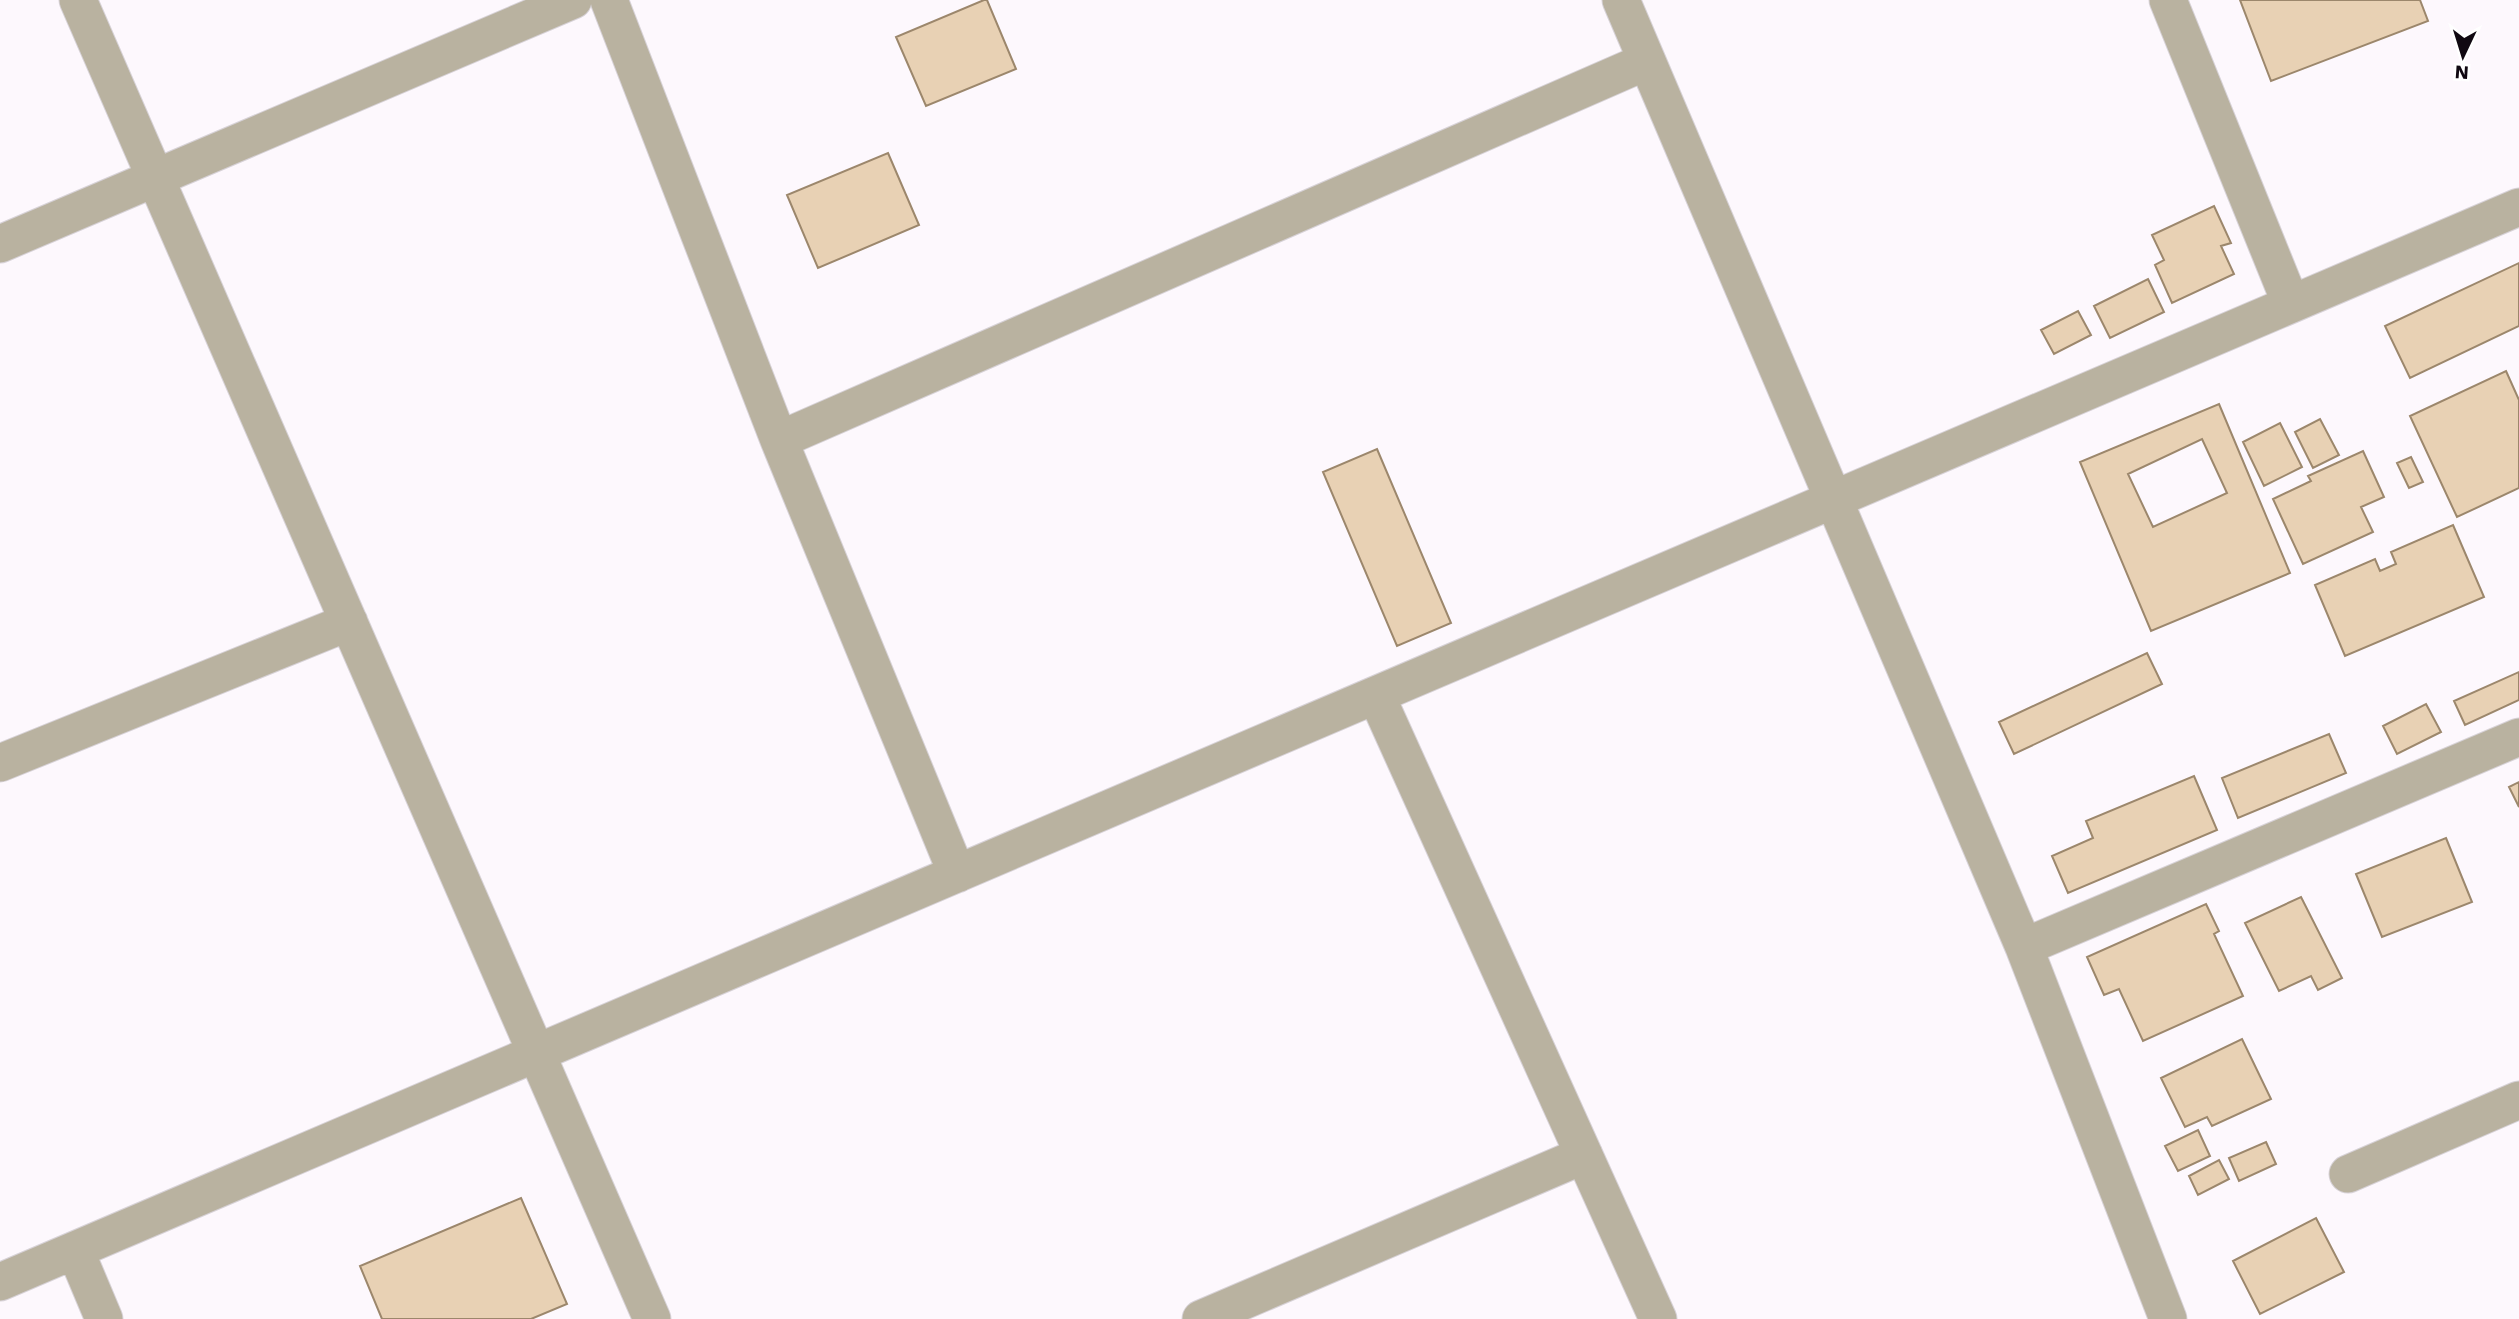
<svg xmlns="http://www.w3.org/2000/svg" width="2519" height="1319" viewBox="0 0 2519 1319" font-family="'Work Sans',sans-serif">
  <style>
    .building { fill: #e8d1b4; stroke: #9c876c; stroke-width: 2; fill-rule: evenodd }
    .lines { fill: none; stroke-linecap: round; stroke-linejoin: round }
    .street-casing { stroke: #d7d2d7; stroke-width: 39 }
    .street { stroke: #b9b2a0; stroke-width: 37 }
  </style>
  <rect width="100%" height="100%" fill="#fdf8fd"/>
  <path class="building" d="M984 0H987L1016 69 926 106 896 37Z
    M2240 0H2420L2428 21 2271 81Z
    M888 153 919 225 818 268 787 195Z
    M2214 206 2231 243 2221 246 2234 274 2172 303 2155 265 2164 260 2152 235Z
    M2519 263V326L2410 378 2385 326Z
    M2148 279 2164 312 2110 338 2094 306Z
    M2078 311 2091 335 2054 354 2041 330Z
    M2506 371 2519 400V488L2457 517 2410 416Z
    M2219 404 2290 573 2151 631 2080 462ZM2202 439 2227 493 2153 527 2128 474Z
    M2320 419 2339 455 2313 468 2295 432Z
    M2280 423 2302 467 2264 486 2243 442Z
    M1377 449 1451 623 1397 646 1323 472Z
    M2363 451 2384 497 2361 507 2373 532 2303 564 2273 499 2311 481 2308 476Z
    M2411 457 2423 482 2409 488 2397 463Z
    M2453 525 2484 597 2345 656 2315 585 2375 559 2380 571 2396 564 2391 552Z
    M2147 653 2162 684 2014 754 1999 722Z
    M2519 672V700L2465 725 2454 701Z
    M2426 704 2441 732 2397 754 2383 726Z
    M2329 734 2346 773 2238 818 2222 778Z
    M2194 776 2217 830 2068 893 2052 856 2093 838 2086 821Z
    M2519 782V807L2509 787Z
    M2446 838 2472 902 2382 937 2356 874Z
    M2301 897 2342 978 2318 990 2311 976 2279 991 2245 923Z
    M2206 904 2219 931 2214 934 2243 996 2143 1041 2119 989 2104 995 2087 957Z
    M2242 1039 2271 1099 2212 1126 2207 1117 2185 1127 2161 1078Z
    M2198 1130 2210 1156 2178 1171 2165 1146Z
    M2266 1142 2276 1164 2239 1181 2229 1158Z
    M2219 1160 2229 1179 2198 1195 2189 1176Z
    M521 1198 567 1304 531 1319H382L360 1266Z
    M2316 1218 2344 1272 2260 1314 2233 1261Z"/>
  <g class="lines">
    <g class="street-casing">
      <path id="street" d="M78 0 652 1319
        M609 0 779 440 957 874
        M1621 0 2024 947 2168 1319
        M2168 0 2291 304
        M0 244 573 0
        M779 440 1647 61
        M1376 695 1658 1319
        M0 763 349 622
        M2024 947 2519 737
        M2348 1174 2519 1100
        M75 1250 104 1319
        M0 1282 2519 207
        M1201 1319 1584 1155"/>
    </g>
    <use href="#street" class="street"/>
  </g>
  <g transform="translate(2463 56) rotate(184)" stroke="#ffffff" stroke-width="5" paint-order="stroke">
  <path d="M0-5L12 26L0 18L-12 26Z" fill="#100811"/>
  <text y="-10" font-size="19" font-weight="bold" text-anchor="middle" fill="#100811">N</text>
  </g>
</svg>
